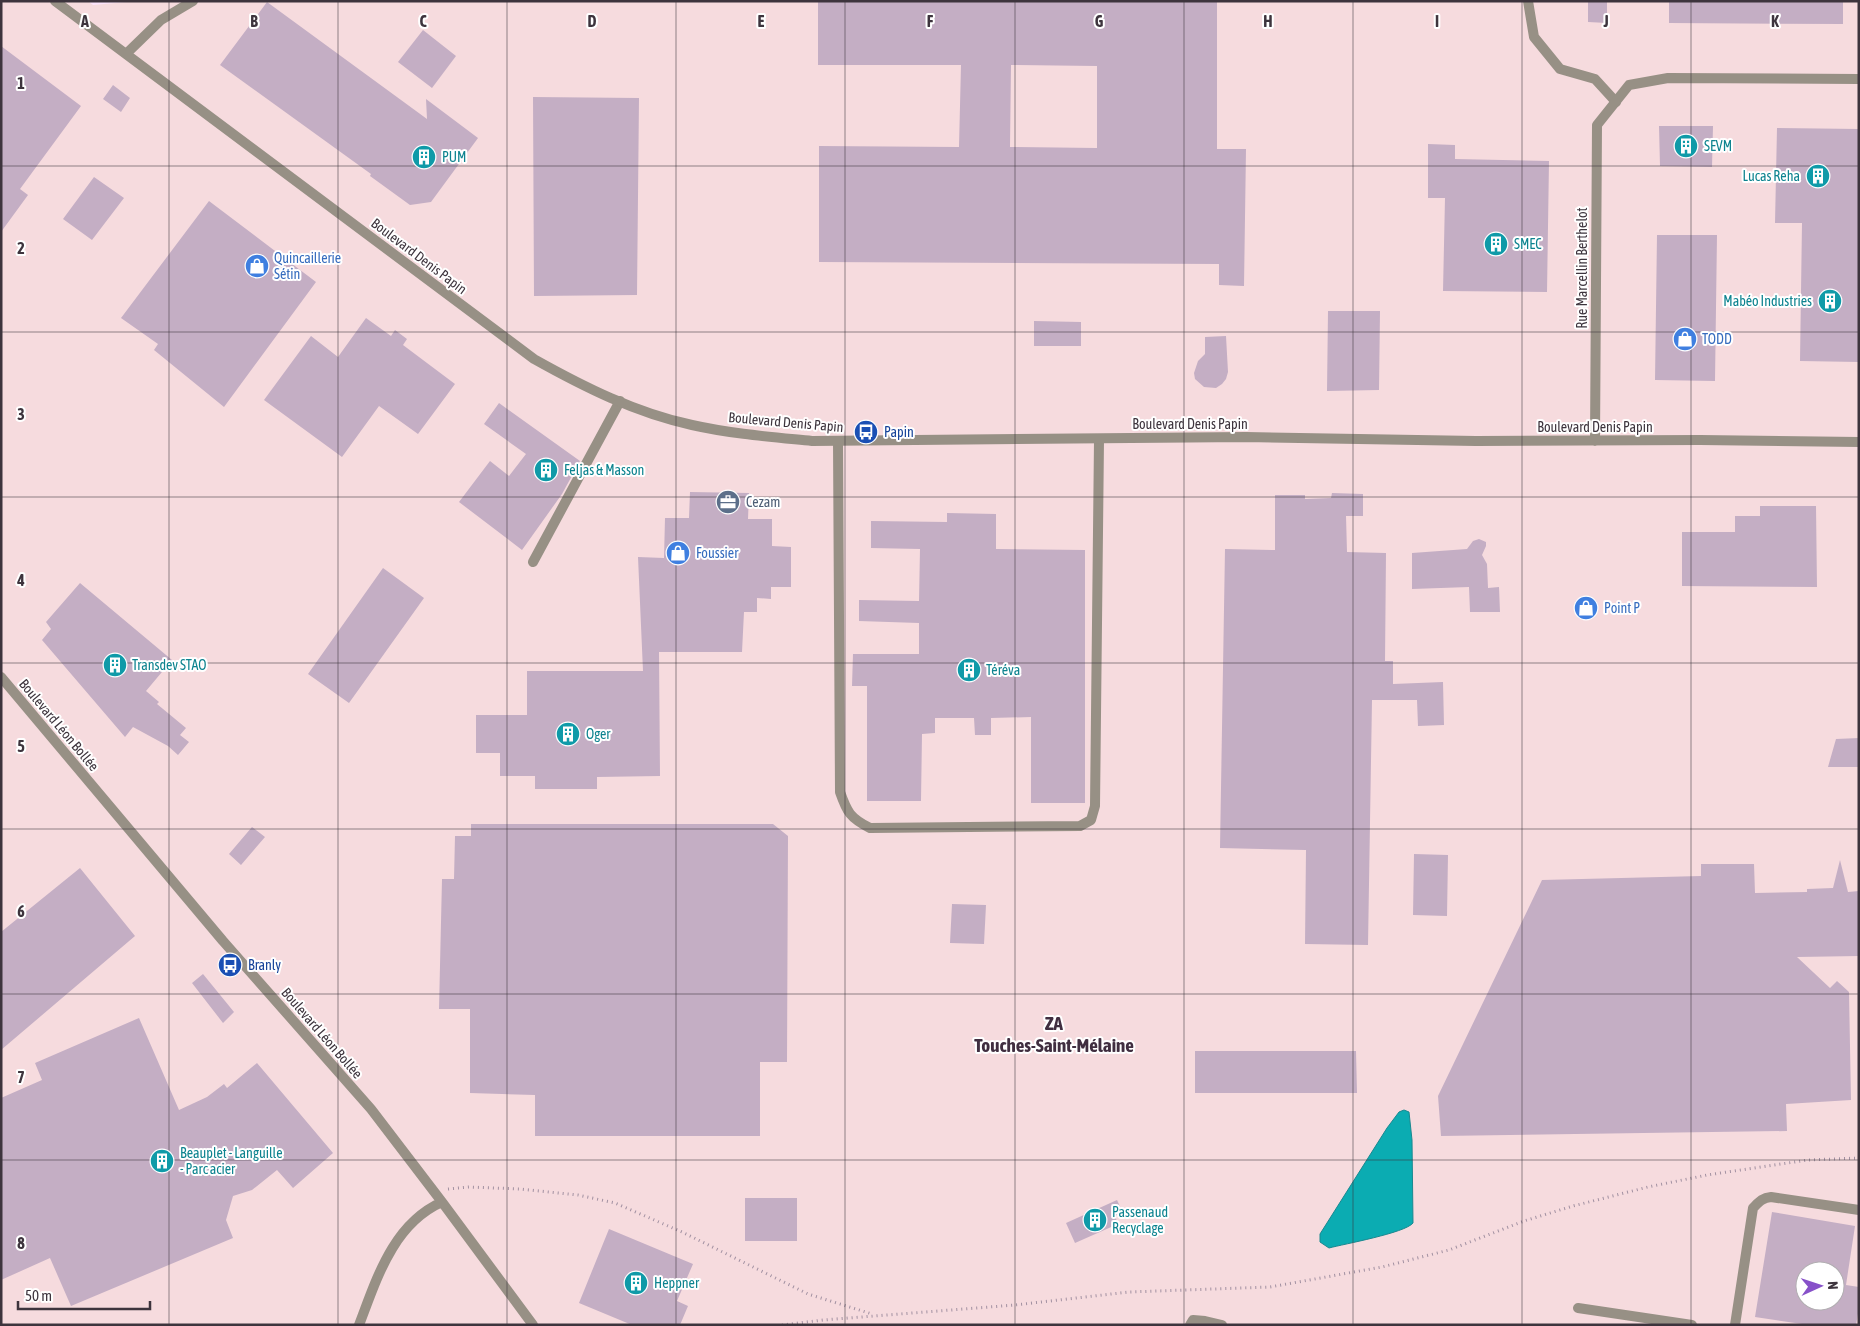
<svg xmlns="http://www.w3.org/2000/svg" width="1860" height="1326" viewBox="0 0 1860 1326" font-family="'Asap Condensed',sans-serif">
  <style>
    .industrial { fill: #f6dbde; fill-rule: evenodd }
    .water { fill: #0bacb2; stroke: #1a888f }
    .building { fill: #c4aec4; fill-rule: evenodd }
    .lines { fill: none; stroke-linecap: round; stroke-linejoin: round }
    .path { stroke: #a190a1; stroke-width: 3; stroke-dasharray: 1 4; stroke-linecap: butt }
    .lane { stroke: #979085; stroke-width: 10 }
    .street { stroke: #979085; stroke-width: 10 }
    .grid { fill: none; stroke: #3d343d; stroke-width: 1; stroke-opacity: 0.55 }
    .labels { text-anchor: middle; stroke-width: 4; stroke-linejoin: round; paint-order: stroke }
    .culture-label { font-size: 14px; fill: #0d838f; stroke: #fff; text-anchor: start }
    .street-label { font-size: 14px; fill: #3d343d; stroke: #fff }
    .shop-label { font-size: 14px; fill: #366cbe; stroke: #fff; text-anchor: start }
    .transit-label { font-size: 14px; fill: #164399; stroke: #fff; text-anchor: start }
    .service-label { font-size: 14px; fill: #4e5e75; stroke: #fff; text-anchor: start }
    .district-label { font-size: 19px; font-weight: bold; fill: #402e40; stroke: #fff }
    .grid-label { font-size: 16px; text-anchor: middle; font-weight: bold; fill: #3d343d; stroke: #fff; stroke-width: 4; stroke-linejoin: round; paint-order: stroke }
  </style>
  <rect width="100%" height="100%" fill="#fce4fb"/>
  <path class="industrial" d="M1 1H88L93 5 138 1H1859V1325H1ZM1805 1271H1835V1301H1805Z"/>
  <path class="water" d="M1404 1110 1409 1112 1412 1140 1413 1223C1405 1233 1344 1244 1329 1248L1320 1242V1234L1387 1128 1399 1112Z"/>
  <path class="building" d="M818 1H1217V149H1246L1244 286 1219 285V264L819 262V146L959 147 961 65H818ZM1011 65 1097 66V148L1010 147Z
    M1588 1H1607V23L1588 22Z
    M1669 1H1843V24L1669 23Z
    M267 2 427 119 426 99 478 138 431 202 410 205 370 176 371 174 220 65Z
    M423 30 456 56 432 88 398 62Z
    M1 46 81 106 20 189 28 195 1 232Z
    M113 85 130 98 121 112 103 99Z
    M533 97 639 98 637 295 534 296Z
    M1659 126H1713L1712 167 1660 166Z
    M1777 128 1859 129V362L1800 361 1802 223H1775Z
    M1428 144 1455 145V159L1549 161 1547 292 1443 291 1445 198H1428Z
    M94 177 124 198 92 240 63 219Z
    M209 201 316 282 224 407 154 350 158 344 121 318Z
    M1657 235H1717L1715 381 1655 380Z
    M1328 311H1380L1379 390 1327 391Z
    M366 318 391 336 395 330 407 339 403 345 455 384 418 434 379 406 342 457 264 400 311 336 338 357Z
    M1034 321 1081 322V346H1034Z
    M1226 336 1228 372 1226 379 1222 384 1216 388 1204 387 1195 379 1194 373 1198 361 1205 354V337Z
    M499 403 580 461 562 494 522 550 459 502 490 461 509 476 526 454 484 424Z
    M690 492 749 493 748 519H772V546L791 547V587H771V599L757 598V612H744L742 652H659L660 776 597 777V789H535V776H500V753H476V715H527V671H643L638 557 664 558 665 518H689Z
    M1332 493 1363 494V516H1346L1347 552 1386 553 1385 661H1393V684L1443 682 1444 725 1418 726 1417 700H1372L1368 945 1305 944 1306 850 1220 848 1225 549 1275 550V495H1305V499L1331 498Z
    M1760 506H1816L1817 587 1682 586V532H1735V516H1760Z
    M947 513 996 514V549L1085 550V803H1031V717L991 718V735H975L974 718H935V733L922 734 921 801H867V686H852L853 654H919V623L859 621V600L919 601 920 549 871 548V521L947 522Z
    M1479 539 1486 542V546L1482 555 1487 564 1488 588 1499 587 1500 612H1470L1469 587 1412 589V553L1467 549 1473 541Z
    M383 568 424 598 349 703 308 674Z
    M80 583 172 660 146 691 159 702 157 704 186 728 180 735 189 742 178 755 168 746 133 727 125 737 42 640 51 629 46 622Z
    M1859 738V767H1828L1836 739Z
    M471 824H773L788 836 787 1062H760V1136H535V1095L470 1093V1009H439L442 879H454L455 836H471Z
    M252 827 265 837 241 865 229 854Z
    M1414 854 1448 855 1447 916 1413 915Z
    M1840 860 1848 892 1859 891V956L1797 957 1830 988 1837 981 1849 992 1851 1100 1786 1104 1787 1131 1441 1136 1438 1096 1542 880 1701 876V864H1754L1755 893 1807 892V889L1833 888Z
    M80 868 135 936 1 1050V932Z
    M952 904 986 905 984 944 950 943Z
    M203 974 234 1012 223 1023 192 983Z
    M139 1018 179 1110 207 1097 224 1084 227 1088 257 1063 333 1153 293 1188 277 1170 252 1190 233 1196 226 1220 233 1238 71 1306 50 1258 1 1280V1098L42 1080 35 1063Z
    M1195 1051H1356L1357 1093H1195Z
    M745 1198H797V1241H745Z
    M1117 1200 1123 1213 1115 1216 1118 1224 1075 1243 1066 1223Z
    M1772 1212 1855 1226 1846 1285 1859 1287V1308L1856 1325H1809L1755 1317ZM1805 1271H1835V1301H1805Z
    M609 1229 693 1264 677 1301 688 1306 680 1325H632L579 1303Z"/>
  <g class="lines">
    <path class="path" d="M448 1189 469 1187 520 1189 578 1195 615 1203 682 1232 808 1294 872 1314
      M782 1325 823 1320 1015 1305 1129 1292 1270 1287 1382 1267 1449 1250 1524 1221 1573 1206 1648 1187 1707 1175 1808 1160 1859 1158"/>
    <path class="lane" d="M1528 1 1534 37 1560 69 1595 79 1616 102
      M838 441 840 792C847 812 850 818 870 828L1080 826 1091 820 1095 806 1099 440
      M533 562 620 401
      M1578 1308 1692 1325
      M1735 1325 1753 1208C1759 1202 1762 1198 1771 1197L1859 1210"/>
    <path class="street" d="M55 1 534 359C584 387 636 413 692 425 732 434 772 437 812 441L1246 437 1476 441 1700 440 1859 442
      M126 54 161 20 193 1
      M1595 441 1597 125 1629 85 1668 78 1859 79
      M1 677 223 941 371 1109 442 1202 533 1325
      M359 1325C377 1278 393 1224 442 1202
      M1190 1325 1193 1320 1205 1321 1222 1325"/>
  </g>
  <path class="grid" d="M169 1V1325M338 1V1325M507 1V1325M676 1V1325M845 1V1325M1015 1V1325M1184 1V1325M1353 1V1325M1522 1V1325M1691 1V1325M1 166H1859M1 332H1859M1 497H1859M1 663H1859M1 829H1859M1 994H1859M1 1160H1859"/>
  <defs>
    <g id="building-disc" transform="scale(1.25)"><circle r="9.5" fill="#0f9aa8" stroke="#fff"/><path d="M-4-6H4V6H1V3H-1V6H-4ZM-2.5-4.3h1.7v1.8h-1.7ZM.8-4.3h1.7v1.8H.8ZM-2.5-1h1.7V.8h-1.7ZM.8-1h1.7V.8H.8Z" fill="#fff"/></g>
    <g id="shop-disc" transform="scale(1.25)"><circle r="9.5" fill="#3f7fe0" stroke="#fff"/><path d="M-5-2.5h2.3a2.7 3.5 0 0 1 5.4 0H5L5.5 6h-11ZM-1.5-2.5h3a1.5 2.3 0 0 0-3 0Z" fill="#fff"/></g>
    <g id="bus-disc" transform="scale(1.25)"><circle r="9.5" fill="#1a4fb4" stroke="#fff"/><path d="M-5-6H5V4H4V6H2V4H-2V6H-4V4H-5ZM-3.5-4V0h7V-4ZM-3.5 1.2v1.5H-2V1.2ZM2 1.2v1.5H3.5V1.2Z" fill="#fff"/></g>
    <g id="office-disc" transform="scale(1.25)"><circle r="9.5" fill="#5c6f8a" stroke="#fff"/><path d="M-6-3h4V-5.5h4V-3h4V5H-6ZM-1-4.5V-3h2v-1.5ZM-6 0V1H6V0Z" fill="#fff"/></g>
  </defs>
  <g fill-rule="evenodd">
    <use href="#building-disc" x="1686" y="146"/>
    <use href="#building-disc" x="424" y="157"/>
    <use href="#building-disc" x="1818" y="176"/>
    <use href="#building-disc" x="1496" y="244"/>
    <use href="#shop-disc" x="257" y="266"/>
    <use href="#building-disc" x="1830" y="301"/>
    <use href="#shop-disc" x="1685" y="339"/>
    <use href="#bus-disc" x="866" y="432"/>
    <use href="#building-disc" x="546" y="470"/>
    <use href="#office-disc" x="728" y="502"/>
    <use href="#shop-disc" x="678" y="553"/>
    <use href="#shop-disc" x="1586" y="608"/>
    <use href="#building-disc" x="115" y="665"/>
    <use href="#building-disc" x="969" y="670"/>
    <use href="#building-disc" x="568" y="734"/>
    <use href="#bus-disc" x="230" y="965"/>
    <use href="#building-disc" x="162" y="1161"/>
    <use href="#building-disc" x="1095" y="1220"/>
    <use href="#building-disc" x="636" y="1283"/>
  </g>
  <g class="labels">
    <g class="culture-label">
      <text x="1704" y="151">SEVM</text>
      <text x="442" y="162">PUM</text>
      <text x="1800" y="181" text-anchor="end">Lucas Reha</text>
      <text x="1514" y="249">SMEC</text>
      <text x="1812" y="306" text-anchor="end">Mabéo Industries</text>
      <text x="564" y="475">Feljas &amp; Masson</text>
      <text x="132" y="670">Transdev STAO</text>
      <text x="986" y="675">Téréva</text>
      <text x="586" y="739">Oger</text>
      <text x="180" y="1158">Beauplet - Languille<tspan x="180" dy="16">- Parc acier</tspan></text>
      <text x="1112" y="1217">Passenaud<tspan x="1112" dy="16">Recyclage</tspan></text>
      <text x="654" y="1288">Heppner</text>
    </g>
    <g class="street-label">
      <text transform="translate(419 256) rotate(37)" y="5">Boulevard Denis Papin</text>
      <text transform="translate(1582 268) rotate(-90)" y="5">Rue Marcellin Berthelot</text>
      <text transform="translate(786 422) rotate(5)" y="5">Boulevard Denis Papin</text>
      <text x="1190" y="429">Boulevard Denis Papin</text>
      <text x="1595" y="432">Boulevard Denis Papin</text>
      <text transform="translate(59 725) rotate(50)" y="5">Boulevard Léon Bollée</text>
      <text transform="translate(322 1033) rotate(49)" y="5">Boulevard Léon Bollée</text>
    </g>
    <g class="shop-label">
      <text x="274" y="263">Quincaillerie<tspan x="274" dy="16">Sétin</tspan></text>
      <text x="1702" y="344">TODD</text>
      <text x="696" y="558">Foussier</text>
      <text x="1604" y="613">Point P</text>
    </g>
    <g class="transit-label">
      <text x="884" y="437">Papin</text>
      <text x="248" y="970">Branly</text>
    </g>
    <g class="service-label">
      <text x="746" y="507">Cezam</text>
    </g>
    <g class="district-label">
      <text x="1054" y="1030">ZA<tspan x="1054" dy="22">Touches-Saint-Mélaine</tspan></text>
    </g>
  </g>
  <g class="grid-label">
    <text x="85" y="27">A</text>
    <text x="254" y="27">B</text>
    <text x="423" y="27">C</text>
    <text x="592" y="27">D</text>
    <text x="761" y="27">E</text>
    <text x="930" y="27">F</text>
    <text x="1099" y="27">G</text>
    <text x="1268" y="27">H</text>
    <text x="1437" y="27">I</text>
    <text x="1606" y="27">J</text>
    <text x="1775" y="27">K</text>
    <text x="21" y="89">1</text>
    <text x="21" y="254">2</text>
    <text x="21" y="420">3</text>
    <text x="21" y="586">4</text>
    <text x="21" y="752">5</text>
    <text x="21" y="917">6</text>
    <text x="21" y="1083">7</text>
    <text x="21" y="1249">8</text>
  </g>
  <rect width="1860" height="1326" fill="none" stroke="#3d343d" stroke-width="5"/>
  <g transform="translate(1820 1286) rotate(87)"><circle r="24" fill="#ffffff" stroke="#b1aeb1"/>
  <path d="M0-4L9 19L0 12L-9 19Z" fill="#8751c9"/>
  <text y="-8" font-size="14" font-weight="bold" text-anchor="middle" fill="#3d343d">N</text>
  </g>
  <path d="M18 1301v8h132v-8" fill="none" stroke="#3d343d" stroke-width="2.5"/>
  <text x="25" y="1301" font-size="15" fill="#3d343d" stroke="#ffffff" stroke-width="4" paint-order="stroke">50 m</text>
</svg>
